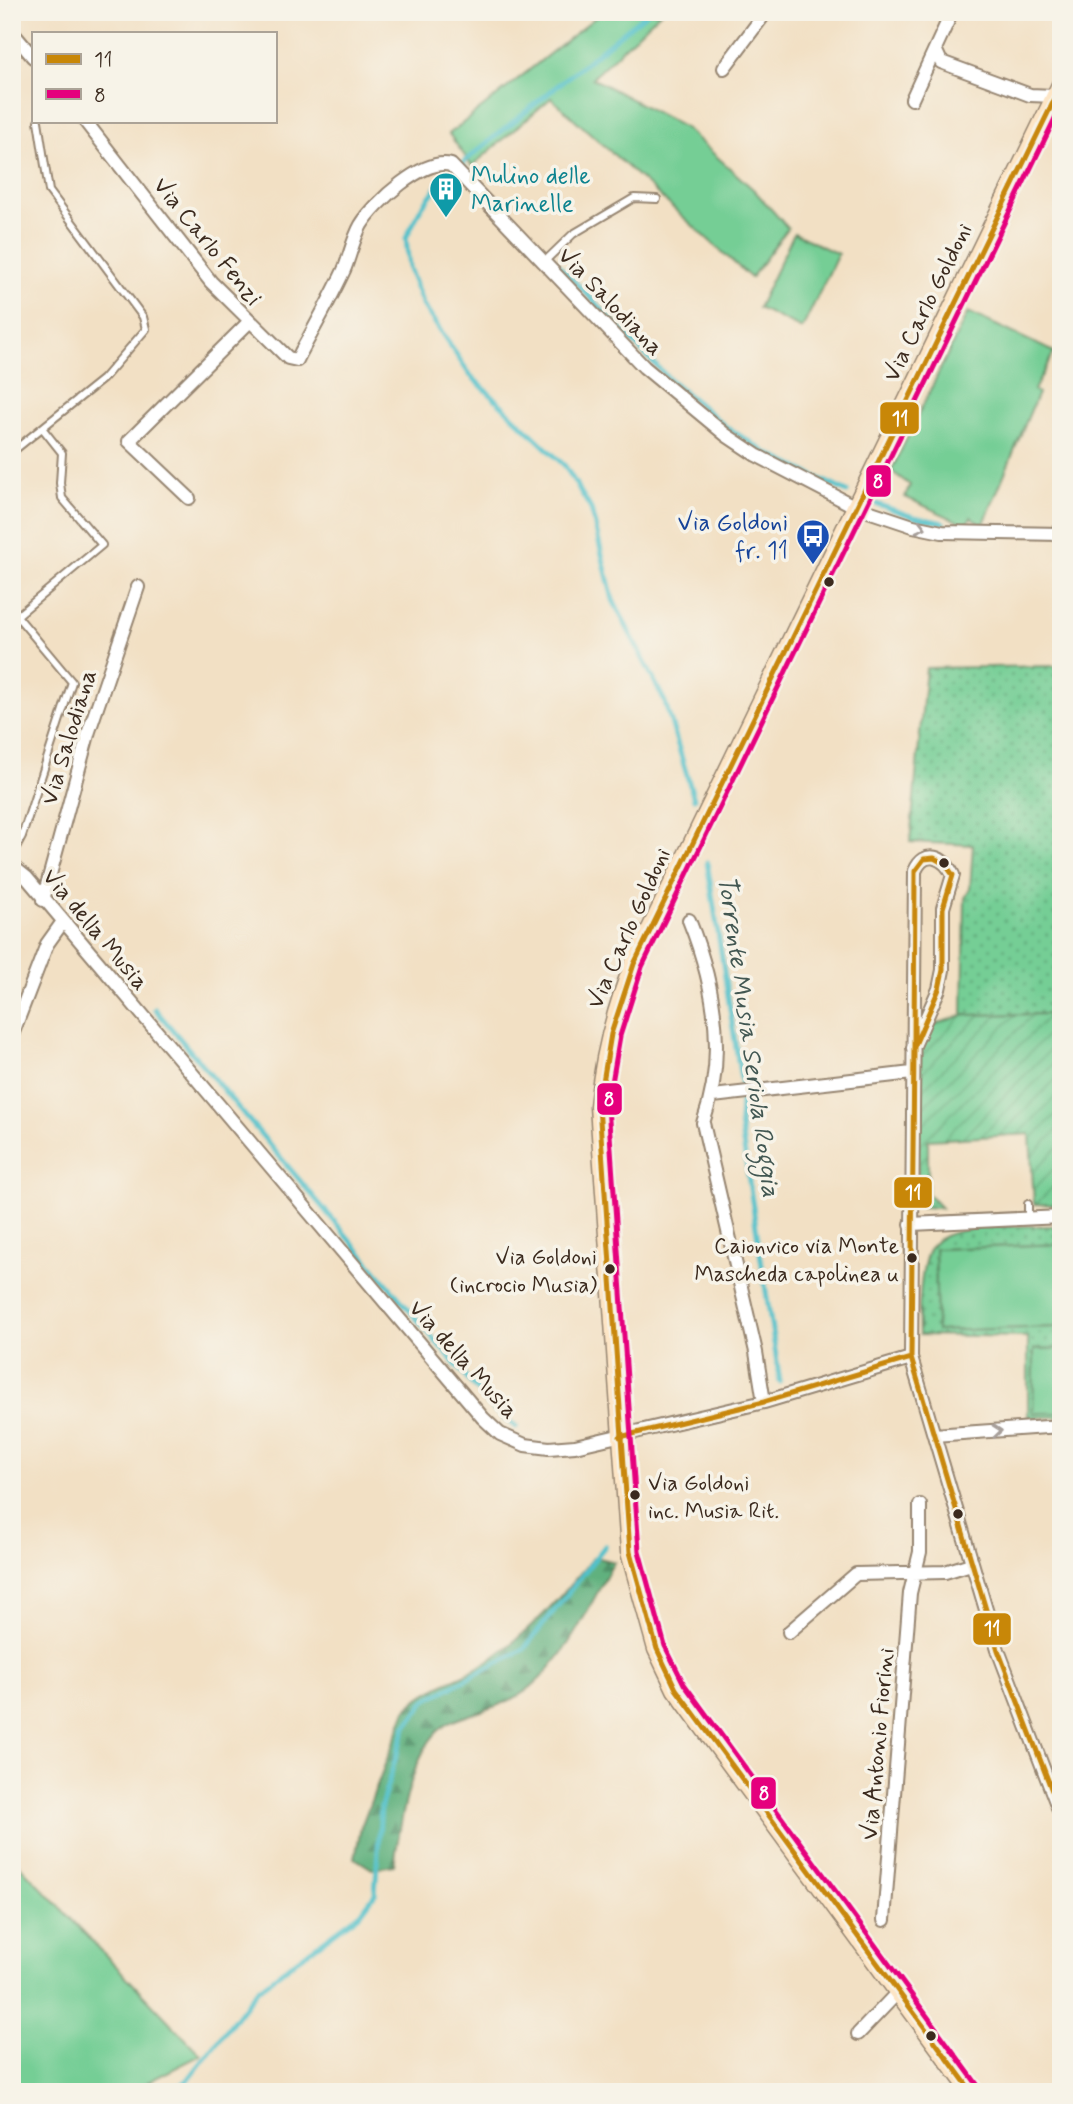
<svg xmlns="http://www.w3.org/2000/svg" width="1073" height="2104" viewBox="0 0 1073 2104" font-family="Mynerve,sans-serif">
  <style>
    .grass { fill: #75ce95; stroke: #587c5a; stroke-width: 2 }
    .forest { fill: url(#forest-firs); stroke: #4e6e4e; stroke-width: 2 }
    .park { fill: url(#park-dots); stroke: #587c5a; stroke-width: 2 }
    .garden { fill: url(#garden-furrows); stroke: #587c5a; stroke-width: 2 }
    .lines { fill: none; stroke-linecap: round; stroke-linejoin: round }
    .stream { stroke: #53c1ca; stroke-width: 5 }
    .lane-casing { stroke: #968571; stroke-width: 10 }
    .street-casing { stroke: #968571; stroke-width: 16 }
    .secondary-casing { stroke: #968571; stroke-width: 21 }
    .lane { stroke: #fff; stroke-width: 6 }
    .street { stroke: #fff; stroke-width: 12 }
    .secondary { stroke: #fde5c5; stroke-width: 18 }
    .bus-1-casing { stroke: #f7f3e8; stroke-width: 10 }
    .bus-2-casing { stroke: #f7f3e8; stroke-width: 10 }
    .bus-1 { stroke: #c88708; stroke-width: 5 }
    .bus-2 { stroke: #e5007d; stroke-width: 5 }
    .oneway { stroke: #a79f9a }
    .bus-dot { fill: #3b2a1e; stroke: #f7f3e8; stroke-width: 2.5 }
    .labels { text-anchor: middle; stroke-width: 7; stroke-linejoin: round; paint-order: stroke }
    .bus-label { font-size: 22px; fill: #3b2a1e; stroke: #f7f3e8; text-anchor: end }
    .culture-label { font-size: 24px; fill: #0d838f; stroke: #f7f3e8; text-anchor: start }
    .street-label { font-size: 24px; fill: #3b2a1e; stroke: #f7f3e8 }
    .transit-label { font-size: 24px; fill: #164399; stroke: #f7f3e8; text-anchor: end }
    .water-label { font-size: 26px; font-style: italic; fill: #425752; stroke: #f7f3e8 }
    .line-badge { stroke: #f7f3e8; stroke-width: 2.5 }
    .badge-label { font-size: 19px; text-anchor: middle; font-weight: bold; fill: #fff }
  </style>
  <defs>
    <pattern id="forest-firs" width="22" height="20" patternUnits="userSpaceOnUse" patternTransform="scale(1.75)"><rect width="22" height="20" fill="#60b17e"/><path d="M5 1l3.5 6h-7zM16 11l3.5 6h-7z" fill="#509067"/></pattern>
    <pattern id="park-dots" width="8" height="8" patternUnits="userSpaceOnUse" patternTransform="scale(1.75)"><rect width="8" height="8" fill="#75ce95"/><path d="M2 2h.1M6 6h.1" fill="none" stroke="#61a779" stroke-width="1.8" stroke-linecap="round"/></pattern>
    <pattern id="garden-furrows" width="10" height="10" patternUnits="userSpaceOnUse" patternTransform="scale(1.75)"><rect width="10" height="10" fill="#75ce95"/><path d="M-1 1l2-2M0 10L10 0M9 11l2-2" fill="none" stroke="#61a779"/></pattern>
  </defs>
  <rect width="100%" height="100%" fill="#f7f3e8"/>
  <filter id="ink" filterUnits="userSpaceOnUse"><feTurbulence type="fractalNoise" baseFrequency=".0143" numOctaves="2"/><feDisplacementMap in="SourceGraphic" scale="14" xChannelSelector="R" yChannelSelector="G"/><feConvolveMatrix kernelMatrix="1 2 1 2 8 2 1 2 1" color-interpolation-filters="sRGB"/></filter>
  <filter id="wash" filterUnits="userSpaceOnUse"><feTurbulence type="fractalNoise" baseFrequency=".00686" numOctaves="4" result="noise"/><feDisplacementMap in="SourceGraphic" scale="28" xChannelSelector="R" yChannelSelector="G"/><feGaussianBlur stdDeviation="1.57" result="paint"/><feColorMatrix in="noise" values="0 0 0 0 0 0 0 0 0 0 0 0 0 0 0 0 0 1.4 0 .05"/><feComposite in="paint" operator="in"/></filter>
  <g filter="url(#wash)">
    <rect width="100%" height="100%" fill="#f2e0c4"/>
    <path class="grass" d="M602 12H661L592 78 685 128 754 190 788 228 751 278 551 98 472 166 449 134Z
      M794 233 838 254 802 329 758 308Z
      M968 312 1054 352 1034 390 1038 393 983 526 971 517 966 525 905 497 910 485 891 471Z
      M1061 1244V1327L937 1331 935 1249Z
      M1061 1348V1413L1033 1414 1034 1349Z
      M12 1857 201 2055 128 2092H12Z"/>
    <path class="forest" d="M594 1557 614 1562C590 1604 569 1655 531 1687 508 1706 480 1710 453 1721 412 1737 400 1825 394 1865L372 1869 355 1858 361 1827 406 1710C427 1686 460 1680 485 1663 528 1635 561 1597 594 1557Z"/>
    <path class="park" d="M1061 666V1014L963 1015 965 898 970 889 973 845 910 842 926 668Z
      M1061 1226V1244L935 1249 937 1331 1061 1327V1348L1034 1349 1033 1413H1061V1417H1028V1337L919 1335C918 1315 920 1265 930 1248 946 1220 1031 1227 1061 1226Z"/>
    <path class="garden" d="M1061 1014V1205L1034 1204 1030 1134 928 1140V1194L941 1208 921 1207 917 1193 920 1040 927 1027 963 1015Z"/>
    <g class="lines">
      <path class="stream" d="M465 161 648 12
        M461 164 668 378 725 426 767 453 847 492
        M443 179 421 208 406 238 409 268 423 305 470 375 565 466 591 509 613 600 665 702 694 799
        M874 503 914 517 944 523
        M707 862 742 1086 740 1123 780 1382
        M155 1009 492 1408 516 1427
        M173 2092 188 2080 258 1989 361 1913 375 1894 381 1806 405 1728 426 1700 524 1649 605 1546"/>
    </g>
  </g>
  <g filter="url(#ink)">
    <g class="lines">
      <g class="lane-casing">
        <path id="lane" d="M544 262 573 234 634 198 657 199
          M12 452 103 379 146 329 143 317 49 191 38 121
          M12 620 102 545 62 498 60 483 62 453 43 429
          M12 855 22 836 72 682 17 616
          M1028 1219V1204"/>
      </g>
      <g class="street-casing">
        <path id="street" d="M12 32 33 57
          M935 49 941 62 1030 95 1054 96
          M724 68 766 12
          M912 99 952 12
          M85 121 211 282 288 358 297 360 301 352C316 325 331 298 344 270 350 256 353 239 361 225 375 202 424 157 451 165L644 367 726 435 756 455 856 507 913 526 942 532 1061 534
          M189 498 129 441 249 322
          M12 866 27 878 483 1418 500 1434 525 1445 549 1448 575 1446 764 1402 911 1358
          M43 900 89 731 138 587
          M689 920C715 985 727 1056 703 1123L756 1352 764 1402
          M12 1035 47 944 62 923
          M913 1048 939 989 943 970V908L953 875C944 857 925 848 915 871L911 1358 998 1650 1061 1815
          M713 1096 912 1073
          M911 1224 1061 1217
          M934 1435 1061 1426
          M789 1632 856 1574 945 1572 971 1564
          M884 1920 910 1593 920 1552V1505
          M858 2034 898 1992"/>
      </g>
      <g class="secondary-casing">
        <path id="secondary" d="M972 2092 676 1689 657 1649 630 1552 599 1106C604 1056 615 1011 634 964L1061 85"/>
      </g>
      <use href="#lane" class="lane"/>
      <use href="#street" class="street"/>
      <use href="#secondary" class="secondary"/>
      <g class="bus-1-casing">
        <path id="bus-1" d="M934 858 945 864 953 875 943 908V970L939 989 914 1047 915 871 924 859Z
          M914 1047 911 1358 998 1650 1061 1814
          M620 1437 764 1402 911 1358
          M972 2092 676 1689 657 1649 630 1552 599 1106 611 1034 634 964 1061 86"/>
      </g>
      <g class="bus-2-casing">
        <path id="bus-2" d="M979 2087 684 1684 665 1646 639 1551 608 1106 620 1036 642 967 1061 106"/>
      </g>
      <use href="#bus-1" class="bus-1"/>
      <use href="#bus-2" class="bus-2"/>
    </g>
    <defs><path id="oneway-chevron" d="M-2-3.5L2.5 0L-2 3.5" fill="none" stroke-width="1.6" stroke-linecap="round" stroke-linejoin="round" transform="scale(1.75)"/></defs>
    <g class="oneway">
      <use href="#oneway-chevron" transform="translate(921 527) rotate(14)"/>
      <use href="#oneway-chevron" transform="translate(997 1431) rotate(-5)"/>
    </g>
  </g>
  <defs>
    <g id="building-pin" transform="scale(1.75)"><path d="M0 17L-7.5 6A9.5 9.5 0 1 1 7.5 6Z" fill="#0f9aa8" stroke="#f7f3e8"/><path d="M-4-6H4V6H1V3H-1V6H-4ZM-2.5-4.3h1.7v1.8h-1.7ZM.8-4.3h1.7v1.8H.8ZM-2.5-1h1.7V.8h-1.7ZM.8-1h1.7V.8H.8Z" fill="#fff"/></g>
    <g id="bus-pin" transform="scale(1.75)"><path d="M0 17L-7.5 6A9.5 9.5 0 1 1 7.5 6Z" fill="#1a4fb4" stroke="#f7f3e8"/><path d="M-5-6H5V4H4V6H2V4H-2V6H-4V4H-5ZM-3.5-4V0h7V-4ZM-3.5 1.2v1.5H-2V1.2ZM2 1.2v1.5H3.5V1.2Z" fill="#fff"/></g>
  </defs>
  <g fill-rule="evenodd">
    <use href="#building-pin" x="446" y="189"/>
    <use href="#bus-pin" x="813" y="536"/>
  </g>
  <g class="bus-dot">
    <circle cx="829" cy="582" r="6"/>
    <circle cx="944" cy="863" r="6"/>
    <circle cx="912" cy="1258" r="6"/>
    <circle cx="610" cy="1269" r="6"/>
    <circle cx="635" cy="1495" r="6"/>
    <circle cx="958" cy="1514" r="6"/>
    <circle cx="931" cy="2036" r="6"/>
  </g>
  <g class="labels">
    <g class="bus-label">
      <text x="899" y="1253">Caionvico via Monte<tspan x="899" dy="28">Mascheda capolinea u</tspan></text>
      <text x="597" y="1264">Via Goldoni<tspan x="597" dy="28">(incrocio Musia)</tspan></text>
      <text x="648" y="1490" text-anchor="start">Via Goldoni<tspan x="648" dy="28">inc. Musia Rit.</tspan></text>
    </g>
    <g class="culture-label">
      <text x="471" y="183">Mulino delle<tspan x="471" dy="28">Marinelle</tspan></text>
    </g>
    <g class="street-label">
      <text transform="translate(208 241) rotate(51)" y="8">Via Carlo Fenzi</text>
      <text transform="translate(611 301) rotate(46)" y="8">Via Salodiana</text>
      <text transform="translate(927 302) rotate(-64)" y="8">Via Carlo Goldoni</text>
      <text transform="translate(68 737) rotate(-73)" y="8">Via Salodiana</text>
      <text transform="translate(628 928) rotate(-66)" y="8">Via Carlo Goldoni</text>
      <text transform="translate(96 929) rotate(50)" y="8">Via della Musia</text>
      <text transform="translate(464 1359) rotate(48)" y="8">Via della Musia</text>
      <text transform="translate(877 1744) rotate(-85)" y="8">Via Antonio Fiorini</text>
    </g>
    <g class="transit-label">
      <text x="788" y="530">Via Goldoni<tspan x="788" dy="28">fr. 11</tspan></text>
    </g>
    <g class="water-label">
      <text transform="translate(750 1036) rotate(82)" y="9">Torrente Musia Seriola Roggia</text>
    </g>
  </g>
  <g class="line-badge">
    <rect x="879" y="401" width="41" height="34" rx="7" fill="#c88708"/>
    <rect x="865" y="464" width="27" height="34" rx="7" fill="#e5007d"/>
    <rect x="596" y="1082" width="27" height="34" rx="7" fill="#e5007d"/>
    <rect x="893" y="1176" width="40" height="33" rx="7" fill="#c88708"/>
    <rect x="972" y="1612" width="40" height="34" rx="7" fill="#c88708"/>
    <rect x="750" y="1776" width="27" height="34" rx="7" fill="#e5007d"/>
  </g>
  <g class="badge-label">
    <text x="900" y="425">11</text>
    <text x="878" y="488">8</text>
    <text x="609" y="1106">8</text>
    <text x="913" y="1199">11</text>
    <text x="992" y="1635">11</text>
    <text x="764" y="1800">8</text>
  </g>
  <rect width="1073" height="2104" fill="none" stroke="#f7f3e8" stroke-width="42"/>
  <rect x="32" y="32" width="245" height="91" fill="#f7f3e8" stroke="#aca397" stroke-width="2"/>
  <rect x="46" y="54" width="35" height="10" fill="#c88708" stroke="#aca397" stroke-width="2"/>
  <text x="94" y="66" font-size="21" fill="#3b2a1e">11</text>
  <rect x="46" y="89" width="35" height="10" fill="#e5007d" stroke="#aca397" stroke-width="2"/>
  <text x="94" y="102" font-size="21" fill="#3b2a1e">8</text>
</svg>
